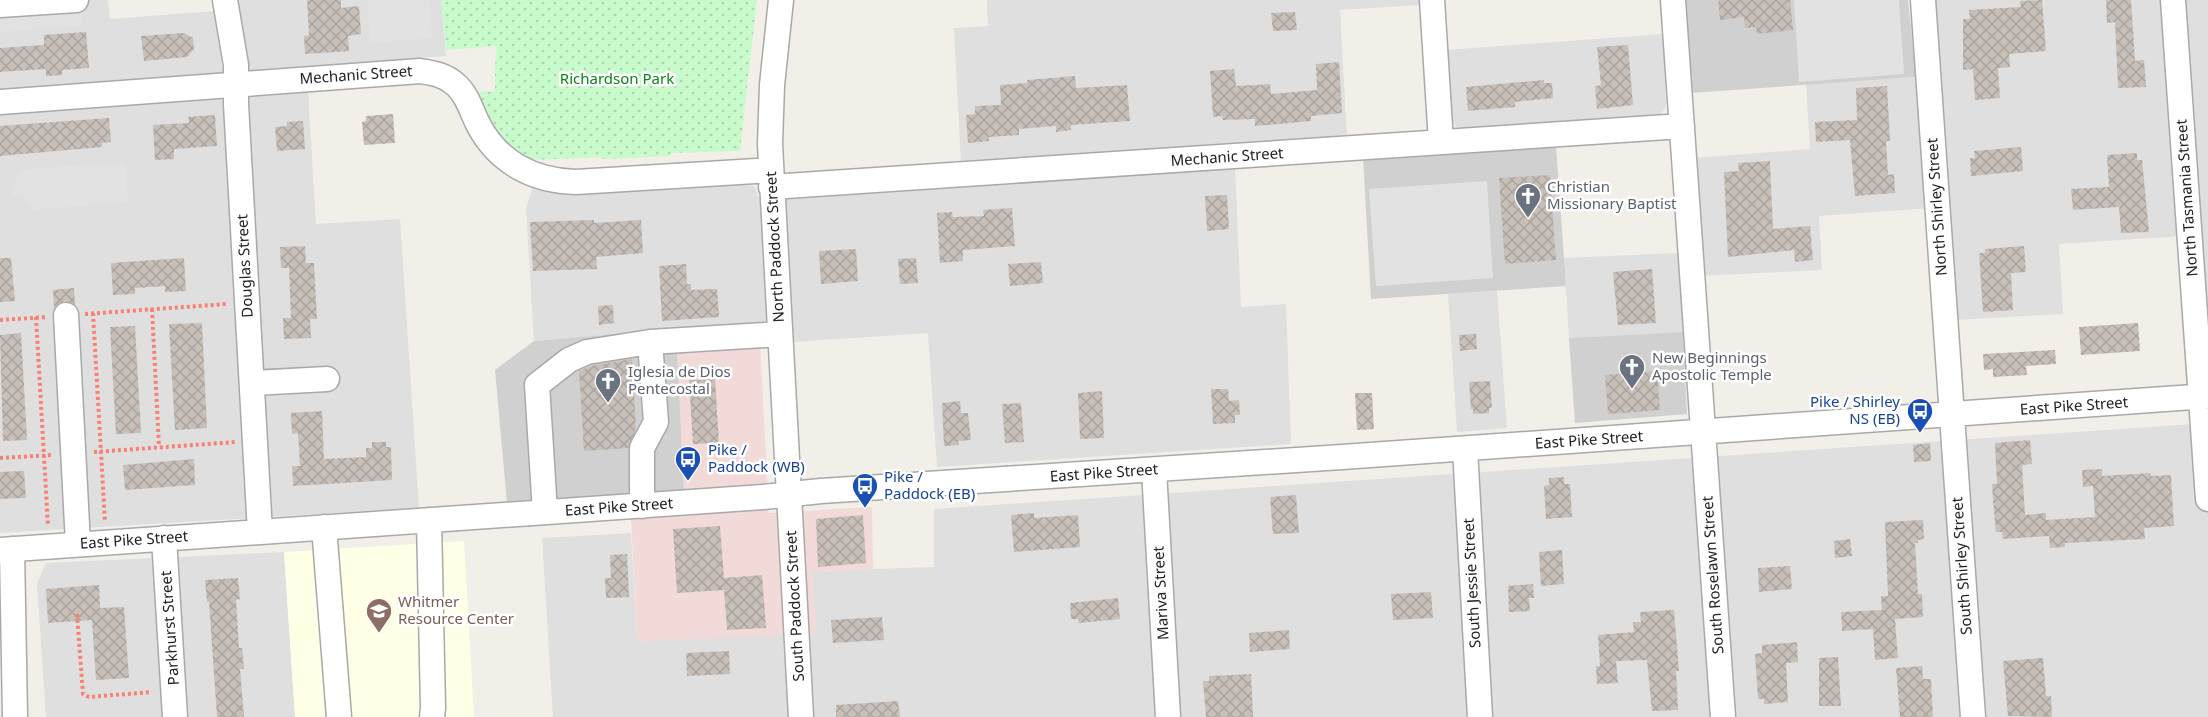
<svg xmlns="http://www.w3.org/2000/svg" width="2208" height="717" viewBox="0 0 2208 717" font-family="'Noto Sans',sans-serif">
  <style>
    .residential { fill: #e0dfdf }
    .commercial { fill: #f2dad9 }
    .education { fill: #ffffe5 }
    .religious { fill: #d0d0d0 }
    .park { fill: url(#park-dots) }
    .parking { fill: #e2e2e2 }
    .building { fill: url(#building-cross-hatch) }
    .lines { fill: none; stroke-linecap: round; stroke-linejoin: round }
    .minor-casing { stroke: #a9a9a9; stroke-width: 27 }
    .path { stroke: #fa8072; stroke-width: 4; stroke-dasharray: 3 3; stroke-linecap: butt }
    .minor { stroke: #fff; stroke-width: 24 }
    .labels { text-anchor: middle; stroke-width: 5; stroke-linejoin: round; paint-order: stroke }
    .street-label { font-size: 15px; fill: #222; stroke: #fff }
    .park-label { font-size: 15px; fill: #0c8416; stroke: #fff }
    .worship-label { font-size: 15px; fill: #5b616d; stroke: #fff; text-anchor: start }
    .transit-label { font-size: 15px; fill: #164399; stroke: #fff; text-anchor: start }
    .education-label { font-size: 15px; fill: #785e54; stroke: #fff; text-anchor: start }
  </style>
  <defs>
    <pattern id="park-dots" width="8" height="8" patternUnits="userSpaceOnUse" patternTransform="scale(1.5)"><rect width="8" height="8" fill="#c8facc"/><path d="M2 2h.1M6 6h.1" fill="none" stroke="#acd6af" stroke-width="1.8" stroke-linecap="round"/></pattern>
    <pattern id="building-cross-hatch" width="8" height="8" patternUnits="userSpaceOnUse" patternTransform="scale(1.5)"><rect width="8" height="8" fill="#c7bfb8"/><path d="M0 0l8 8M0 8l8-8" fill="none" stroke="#aba49e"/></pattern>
  </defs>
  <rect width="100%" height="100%" fill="#f2efe9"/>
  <path class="residential" d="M0 0H108L110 19 214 11 223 75 308 91 316 224 400 219 419 508 0 533Z
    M238 0H441L446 56 250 71Z
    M987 0H1419V5L1340 10 1347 137 1234 144 1241 307 1286 304 1291 444 937 467 928 333 792 342 790 321 534 341 526 209 532 189 548 192 579 194 739 184 754 186 759 198 962 184 954 28 988 26Z
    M1933 0H2208V335L2200 235 2059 244 2063 314 1955 320 1946 207 1819 216 1822 270 1680 277 1683 332 1569 338 1564 258 1701 252 1695 158 1810 149 1806 84 1938 76Z
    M1663 34 1666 107 1661 114 1463 129 1458 128 1451 121 1446 50Z
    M1497 291 1507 428 1457 432 1448 294Z
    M2208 423V717H553L542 538 631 533 637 641 816 633 812 571 934 567V509Z
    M284 552 295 717H46L37 583 46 563Z"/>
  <path class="commercial" d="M759 323 769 513 872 507 873 569 812 571 817 633 637 642 630 494 684 490 676 329Z"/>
  <path class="education" d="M464 541 474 717H295L284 552Z"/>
  <path class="religious" d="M1682 0H1908L1916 77 1691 93Z
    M1556 146 1566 286 1371 299 1363 157Z
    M676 329 684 490 507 503 495 370 534 341Z
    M1683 332 1687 414 1575 423 1569 338Z"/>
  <path class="park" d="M441 0H757L740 151 671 153V156L603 159 602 157 530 160 503 141 489 121 477 92 495 91V66L497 46 446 50Z"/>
  <path class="parking" d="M0 0H81L83 25 0 32Z
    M367 0H429L432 38 370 43Z
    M1794 0H1899L1904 74 1799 82Z
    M125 162 128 202 31 210 22 196H10L20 170Z
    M1487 181 1493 278 1376 286 1369 189Z"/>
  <path class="building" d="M307 0H341V8L359 6 361 34 348 36 349 51 305 54 304 36 309 35Z
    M1718 0H1790L1793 30 1757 34 1756 27 1745 28 1744 17 1720 20Z
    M2042 0 2046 51 2009 54 2010 67 1998 68 2000 98 1975 100 1973 69 1963 70V19H1970L1969 10 2021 7 2020 1Z
    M2106 0H2131L2135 61 2144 60 2146 87 2118 88 2115 22 2107 23Z
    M1295 12 1297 30 1273 31 1271 13Z
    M86 32 89 68 62 70V75L46 76V69L0 72V48L44 45V35Z
    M184 33 193 38 194 49 187 57 144 61 141 36Z
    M1628 45 1633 105 1597 109 1595 86 1601 85 1597 47Z
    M1339 62 1342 113 1311 116V121L1255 126V119L1223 120 1222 116 1213 117 1210 71 1234 69 1236 86 1270 84 1271 94 1317 90 1316 64Z
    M1075 76 1076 88 1127 85 1130 121 1071 125V130L1056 132V126L1019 129V135L989 137V141L968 143 966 115 975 114V106L1001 105 1000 85 1027 83V80Z
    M1544 80V83H1552L1553 98 1515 102V107L1468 111 1466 87Z
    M1887 86 1890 141H1886L1888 175 1894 174 1895 193 1855 196 1850 140 1816 142 1815 122 1857 120 1856 88Z
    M393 114 395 143 364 145 362 122 366 121V116Z
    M215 115 217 146 174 149V159L155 160 153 125 189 123 188 117Z
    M109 118 111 142 102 143V147L0 156V126Z
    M303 121 305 149 277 151 275 127 287 126V122Z
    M2021 147 2023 171 1971 176 1970 158H1975L1974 151Z
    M2137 153V160H2142L2149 232 2121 233 2119 207 2073 210 2071 189 2109 187 2107 155Z
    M1770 161 1773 229 1810 226 1813 260 1795 262 1794 250 1728 257 1724 172 1739 171 1738 163Z
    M1550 175 1556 260 1505 264 1499 178Z
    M1227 195 1229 229 1207 231 1205 196Z
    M1012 208 1015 246 963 250V261L940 263 937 213 952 212 953 217 984 216 983 210Z
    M594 220V223L641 220 643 253 596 257 597 269 533 271 530 222Z
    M305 246 306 263H314L317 319H310L311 338 284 339 283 318H291L289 268H281L280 247Z
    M2024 246 2026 272 2011 273 2013 310 1983 312 1979 253H1985V249Z
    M856 249 858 281 821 284 819 251Z
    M0 258H11L15 301 0 302Z
    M184 258 186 291 165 292V286L135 288V294L113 295 111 263Z
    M916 258 918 283 900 284 898 259Z
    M1041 262 1043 283 1010 286 1008 264Z
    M686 264 687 284H691V290L717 289 719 317 662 321 659 266Z
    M1652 269 1656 323 1618 325 1613 272Z
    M74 288 75 305 65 301 54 307 53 290Z
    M613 305 614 323 599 325 598 306Z
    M202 323 207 428 175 430 169 324Z
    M2138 323 2140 351 2081 355 2079 327Z
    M135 326 141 433 116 434 110 327Z
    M21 333 27 440 3 441 0 335Z
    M1476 334 1477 349 1460 351 1459 335Z
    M2055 350 2056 364 2026 366 2027 375 1993 377V369L1984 370 1983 354Z
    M632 359 636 429 628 448 584 451 579 371 591 366Z
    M1657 371 1660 410 1608 414 1605 375Z
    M715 379 719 443 693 444 689 380Z
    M1490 381 1492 408H1489V413L1473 414V409H1471L1469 382Z
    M1211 389H1228L1229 401 1239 400 1240 415H1235V423L1213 424Z
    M1102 391 1104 438 1080 439 1078 393Z
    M1355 393H1372L1374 429 1357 430Z
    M960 401 961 413H968L971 440 958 441 959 445 944 446 942 403Z
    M1021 403 1024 442 1005 443 1002 404Z
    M322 411 324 459 366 457V448H372V442H386V447H391L392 480 293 486 292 466H300L298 433 292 434 291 413Z
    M2030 440 2032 464 2022 465 2025 515 2046 513V520L2095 517 2093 486 2083 487 2082 470 2102 469V476L2151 473V476L2171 475 2174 526 2144 528 2145 539 2065 543V547L2050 548 2049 536 2003 539 2002 532H1996L1993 500 1992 484H1997L1995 443Z
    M1930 443 1931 461 1914 462 1913 445Z
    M194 459 195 485 125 490 123 465Z
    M24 471 26 498 0 499V472Z
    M1564 477V484H1570L1572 517 1546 519 1544 486 1549 485V478Z
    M1296 495 1299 533 1273 534 1270 497Z
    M1034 513V518L1078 515 1080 547 1014 552 1011 515Z
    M863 515 866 563 818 567 816 519Z
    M1923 520 1924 539 1918 540V543H1915L1918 594H1922L1923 617 1895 619 1898 658 1875 660 1873 629 1842 631 1841 612 1882 610 1881 596H1888L1885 522Z
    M720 526 724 578 762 575 766 628 727 630 724 590 677 593 673 529Z
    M1850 539 1852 556 1835 558 1834 541Z
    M1562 550 1564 584 1541 586 1539 552Z
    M627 554 629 597 606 598 605 578H611L610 555Z
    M1790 566 1792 589 1759 592 1758 568Z
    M238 578 240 599 236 600 239 648H242L244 669H240L244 717H217L209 602H207L205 580Z
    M1533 584 1534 598H1529L1530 611 1509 612 1508 586Z
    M99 585 100 608 124 607 129 678 96 680 92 620 48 623 46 589Z
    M1431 592 1433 618 1393 620 1391 594Z
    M1118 598 1120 619 1079 623 1078 619H1071L1070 603Z
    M1674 610 1679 671H1676L1678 710 1652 711 1647 660 1616 661 1618 683 1597 684 1596 666H1600L1598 635 1634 632 1633 622H1641L1640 612Z
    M882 617 884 640 833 643 831 620Z
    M1289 630 1290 649 1250 652 1249 633Z
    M1797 642 1798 662 1786 663 1788 702 1764 704V699H1758L1755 654 1762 653V645Z
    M729 651 730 674 687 676 686 653Z
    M1838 657 1841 706H1819V658Z
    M2043 658 2046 696H2051L2052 717 2008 716 2003 661Z
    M1922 666 1923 679H1931L1933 717H1900L1896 668Z
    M1251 674 1253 717H1206L1203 681H1209V676Z
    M898 701 900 717H836V705Z"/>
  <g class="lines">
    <g class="minor-casing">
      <path id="minor" d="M225 0 236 65V104L260 532
        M781 0 772 85 770 144 801 717
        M1432 0 1441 142
        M1673 0 1723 717
        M1923 0 1973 717
        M2173 0 2208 499
        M0 5 76 0
        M0 102 420 71C433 73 445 75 455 84 467 94 471 110 478 124 498 163 534 181 576 182L771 170
        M771 187 1682 126
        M66 315 78 544
        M252 383 327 379
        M1465 449 1480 717
        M1154 470 1168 717
        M642 506V448L656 422 650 342
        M545 512 537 385 569 360 587 352 650 342 780 334
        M429 520 433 708 432 717
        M324 527 339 717
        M164 538 175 717
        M12 549 15 717
        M0 550 763 497 821 491 1342 457 2208 396"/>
    </g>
    <path class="path" d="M152 309 159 447
      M93 313 105 522
      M85 314 227 304
      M36 317 48 526
      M0 320 47 317
      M94 452 236 442
      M0 458 53 455
      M77 614 83 694 89 697 152 692"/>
    <use href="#minor" class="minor"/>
  </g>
  <defs>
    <g id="church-pin" transform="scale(1.35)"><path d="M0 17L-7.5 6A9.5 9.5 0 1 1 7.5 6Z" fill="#6b7280" stroke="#fff"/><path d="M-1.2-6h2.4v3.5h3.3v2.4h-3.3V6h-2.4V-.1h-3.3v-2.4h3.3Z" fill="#fff"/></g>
    <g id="bus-pin" transform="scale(1.35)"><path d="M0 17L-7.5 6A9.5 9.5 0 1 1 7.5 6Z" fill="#1a4fb4" stroke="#fff"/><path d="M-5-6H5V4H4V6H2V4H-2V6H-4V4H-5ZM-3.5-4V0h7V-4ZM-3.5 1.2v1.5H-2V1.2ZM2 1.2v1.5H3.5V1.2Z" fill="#fff"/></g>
    <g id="school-pin" transform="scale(1.35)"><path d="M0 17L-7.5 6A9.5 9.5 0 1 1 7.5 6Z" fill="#8d6e63" stroke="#fff"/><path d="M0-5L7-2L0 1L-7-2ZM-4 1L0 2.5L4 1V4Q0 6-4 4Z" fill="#fff"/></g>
  </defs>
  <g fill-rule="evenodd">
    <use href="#church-pin" x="1528" y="196"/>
    <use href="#church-pin" x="1632" y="367"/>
    <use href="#church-pin" x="608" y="381"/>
    <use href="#bus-pin" x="1920" y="411"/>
    <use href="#bus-pin" x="688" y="459"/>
    <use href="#bus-pin" x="865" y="486"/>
    <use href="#school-pin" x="379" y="611"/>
  </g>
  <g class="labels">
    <g class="street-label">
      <text transform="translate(356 75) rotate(-4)" y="5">Mechanic Street</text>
      <text transform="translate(1227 157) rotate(-4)" y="5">Mechanic Street</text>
      <text transform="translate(2187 198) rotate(-94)" y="5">North Tasmania Street</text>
      <text transform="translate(1937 207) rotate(-94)" y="5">North Shirley Street</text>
      <text transform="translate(775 247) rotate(-93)" y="5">North Paddock Street</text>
      <text transform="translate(245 266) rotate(-93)" y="5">Douglas Street</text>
      <text transform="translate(2074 406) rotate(-4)" y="5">East Pike Street</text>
      <text transform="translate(1589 440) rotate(-4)" y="5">East Pike Street</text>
      <text transform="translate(1104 473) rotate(-4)" y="5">East Pike Street</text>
      <text transform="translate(619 507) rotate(-4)" y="5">East Pike Street</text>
      <text transform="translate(134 540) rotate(-4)" y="5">East Pike Street</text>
      <text transform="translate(1962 566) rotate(-94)" y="5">South Shirley Street</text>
      <text transform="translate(1713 575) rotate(-94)" y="5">South Roselawn Street</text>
      <text transform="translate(1472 583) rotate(-93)" y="5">South Jessie Street</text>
      <text transform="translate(1161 593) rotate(-93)" y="5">Mariva Street</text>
      <text transform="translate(795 606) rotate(-93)" y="5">South Paddock Street</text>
      <text transform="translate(170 628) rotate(-94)" y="5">Parkhurst Street</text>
    </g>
    <g class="park-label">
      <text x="617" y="84">Richardson Park</text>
    </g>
    <g class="worship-label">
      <text x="1547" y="192">Christian<tspan x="1547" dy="17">Missionary Baptist</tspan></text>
      <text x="1652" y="363">New Beginnings<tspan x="1652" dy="17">Apostolic Temple</tspan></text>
      <text x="628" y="377">Iglesia de Dios<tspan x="628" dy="17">Pentecostal</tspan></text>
    </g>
    <g class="transit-label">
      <text x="1900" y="407" text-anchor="end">Pike / Shirley<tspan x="1900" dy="17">NS (EB)</tspan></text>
      <text x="708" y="455">Pike /<tspan x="708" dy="17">Paddock (WB)</tspan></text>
      <text x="884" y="482">Pike /<tspan x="884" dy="17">Paddock (EB)</tspan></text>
    </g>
    <g class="education-label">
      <text x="398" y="607">Whitmer<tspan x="398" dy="17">Resource Center</tspan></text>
    </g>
  </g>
</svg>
